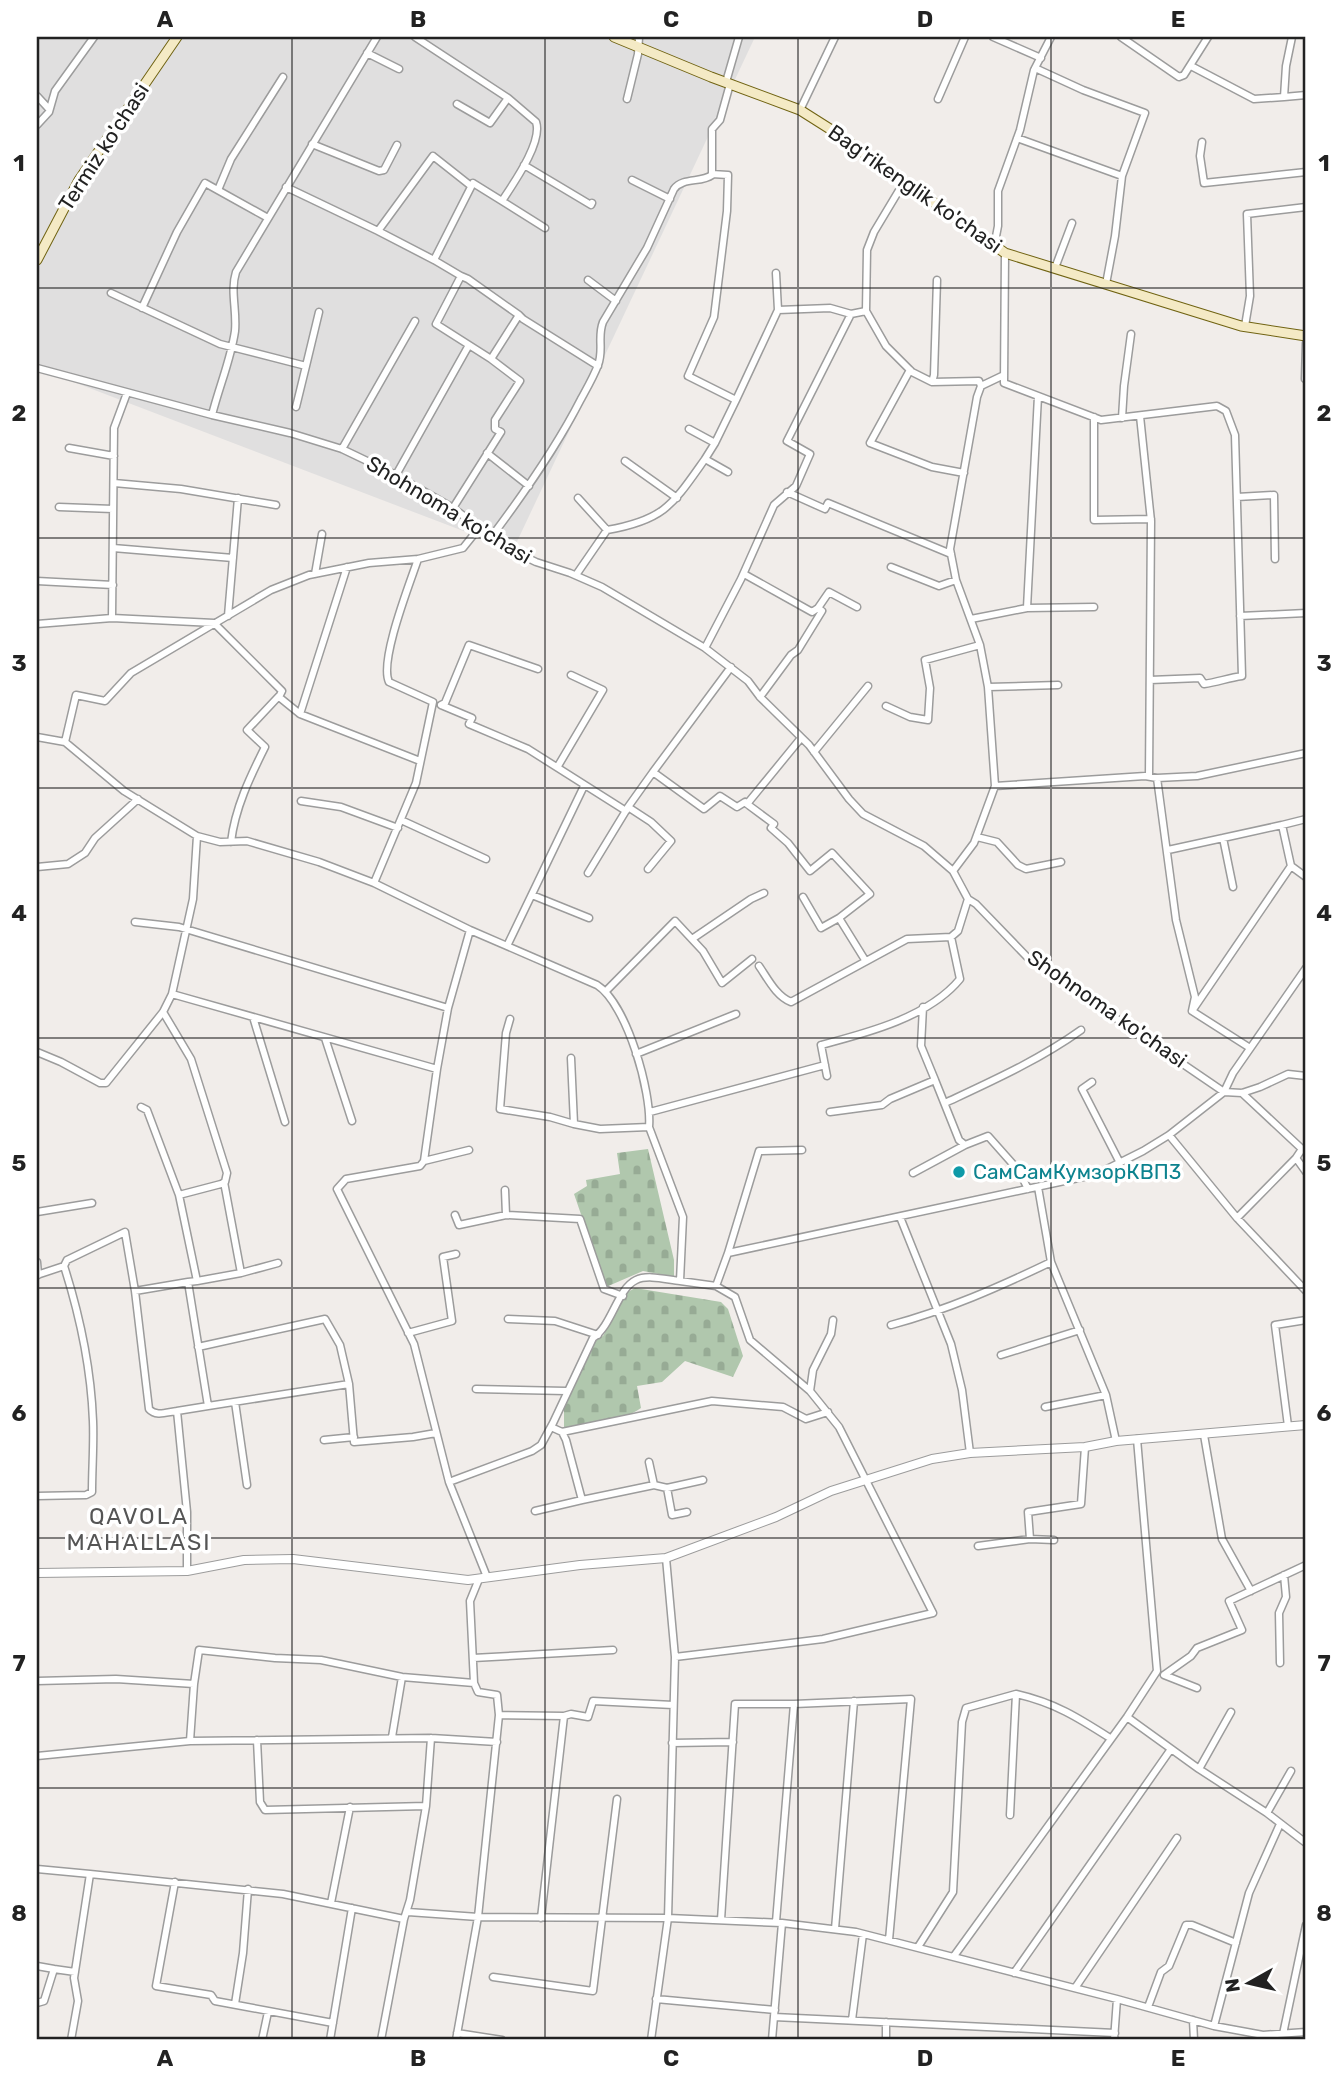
<svg xmlns="http://www.w3.org/2000/svg" width="1343" height="2077" viewBox="0 0 1343 2077" font-family="Rubik,sans-serif">
  <style>
    .residential { fill: #e0dfdf }
    .cemetery { fill: url(#cemetery-stones) }
    .lines { fill: none; stroke-linecap: round; stroke-linejoin: round }
    .minor-casing { stroke: #9c9c9c; stroke-width: 9 }
    .tertiary-casing { stroke: #9c9c9c; stroke-width: 10 }
    .secondary-casing { stroke: #706312; stroke-width: 11 }
    .minor { stroke: #fff; stroke-width: 6 }
    .tertiary { stroke: #fff; stroke-width: 8 }
    .secondary { stroke: #f4eac5; stroke-width: 9 }
    .grid { fill: none; stroke: #222; stroke-width: 2; stroke-opacity: 0.55 }
    .culture-dot { fill: #0f9aa8; stroke: #fff; stroke-width: 2.5 }
    .labels { text-anchor: middle; stroke-width: 7; stroke-linejoin: round; paint-order: stroke }
    .street-label { font-size: 21px; fill: #222; stroke: #fff }
    .culture-label { font-size: 21px; fill: #0d838f; stroke: #fff; text-anchor: start }
    .neighbourhood-label { font-size: 23px; letter-spacing: 2px; fill: #555; stroke: #fff }
    .neatline { fill: none; stroke: #222; stroke-width: 2.5 }
    .grid-label { font-size: 23px; text-anchor: middle; font-weight: bold; fill: #222 }
  </style>
  <defs>
    <pattern id="cemetery-stones" width="16" height="16" patternUnits="userSpaceOnUse" patternTransform="scale(1.75)"><rect width="16" height="16" fill="#b0c7ad"/><path d="M2 7V4a2 2 0 0 1 4 0v3zM10 15v-3a2 2 0 0 1 4 0v3z" fill="#97ab95"/></pattern>
  </defs>
  <rect width="100%" height="100%" fill="#f1edea"/>
  <path class="residential" d="M37 37H755L513 550 37 368Z"/>
  <path class="cemetery" d="M648 1149 674 1260V1277L643 1271 606 1287 574 1194 587 1186 586 1180 620 1174 617 1153Z
    M635 1288 721 1302 728 1309 743 1356 733 1377 685 1361 662 1382 637 1386 641 1408C619 1423 589 1426 564 1428V1405L597 1339 603 1336 626 1293Z"/>
  <g class="lines">
    <g class="minor-casing">
      <path id="minor" d="M415 37 508 98
        M993 37 1041 58
        M1121 37 1179 77 1184 75 1208 37
        M1292 37 1286 66 1284 97 1306 95
        M367 53 399 69
        M1191 66 1254 99 1284 97
        M726 82 739 37
        M37 96 49 109
        M627 99 638 54 639 37
        M938 99 965 37
        M800 110 835 37
        M37 125 49 112 55 91 94 37
        M1017 138 1122 176 1145 113 1083 90 1035 68
        M1202 142 1200 156 1204 183 1306 172
        M312 144 379 171 384 170 397 145
        M524 165 591 205 592 203
        M712 174 728 175 727 211 714 317 688 376 736 400 715 443
        M632 180 670 199
        M904 182 874 232 867 250 866 311 886 346 912 372 932 382 979 381 981 386
        M286 187 378 231 433 156 471 186
        M218 190 231 159 283 77
        M502 201 545 228
        M378 231 434 260 473 183 502 201C513 184 543 142 536 122L508 98 490 123 457 104
        M994 247 998 226V191L1020 130 1034 70 1051 37
        M1005 253 1004 383 1101 420 1217 406 1226 411 1235 435 1242 676C1228 678 1218 682 1204 684L1200 678 1150 680
        M1055 268 1072 223
        M461 276 468 279 519 315 523 319 598 366
        M588 280 616 301
        M1106 284 1115 236 1122 176
        M111 293 220 344 306 366 319 312
        M142 308 177 232 205 183 268 218
        M778 310 830 308 851 314
        M1245 326 1250 296 1247 214 1306 207
        M469 345 491 359 519 315
        M37 368 212 415 290 433 342 449 388 471 453 508 507 548 536 562 570 573 602 587 705 648 748 681 760 697 809 745 849 799 863 814 924 846 953 871 968 899 976 904 1029 959 1224 1092 1242 1093 1260 1087 1288 1074 1306 1076
        M910 370 870 443 932 467 964 473
        M1004 375 981 386 977 397 950 549 956 580 980 645 988 687 1058 685
        M1305 379 1306 343
        M932 382 934 375 937 280
        M736 400 778 310 776 273
        M296 407 306 366
        M212 415C219 387 231 359 235 331 237 310 230 291 236 272L377 37
        M1140 416 1151 521 1149 776
        M1094 417V520L1151 519
        M1122 418 1124 386 1131 334
        M689 429 715 443 705 459
        M69 448 114 456
        M342 449 415 321
        M487 453 529 486
        M625 461 677 498
        M396 475 469 345 436 324 461 276 434 260
        M114 483 181 489 276 505
        M787 492 825 509 828 503 951 554
        M1237 497 1274 495 1275 559
        M578 498 607 530
        M59 507 113 509
        M453 508 501 432 495 429V420L520 381 491 359
        M492 536C525 492 556 448 581 399 587 388 594 376 598 365 604 350 597 337 603 322L647 248 674 189C683 177 701 183 712 175V129L720 120 730 84
        M113 548 233 558
        M347 567 300 714 420 761
        M891 567 939 586 956 580
        M315 574 322 534
        M744 574 812 612 818 608 829 592 857 607
        M576 575 607 530C665 520 673 504 705 459L728 472
        M37 581 113 585
        M1027 608 1094 607
        M228 616 238 498
        M1240 616 1306 613
        M112 618 114 428 127 393
        M971 619 1027 608 1038 396
        M37 624 112 618 214 623 282 691 279 697 300 714
        M705 648 741 579 774 505 796 486 810 454 787 441 851 314 866 311
        M731 667 653 772 704 809 720 796 737 807 745 802 747 804 801 738
        M760 697 791 655 798 650 822 611 818 608
        M441 705 472 718 469 724 528 749 626 811
        M441 705 445 703 469 645 538 669
        M886 706 910 717 928 720 930 688 925 660 980 645
        M37 737 65 742 124 791 197 836 220 842 247 841 319 862 374 883 470 930 597 985C627 1004 652 1093 649 1127L683 1217 680 1281 716 1286 735 1297 750 1340 810 1391 839 1427 933 1613 823 1639 675 1657
        M65 742 76 695 105 701 131 673 271 590 309 575 369 563 418 559
        M814 752 868 686
        M558 766 603 690 571 675
        M1157 778 1197 776 1306 753
        M995 786 1145 776 1157 778 1176 920 1195 997 1192 1011
        M301 801 341 807 398 828
        M747 804 774 824 771 828 788 843 810 871 832 853 870 894 839 918
        M401 820 486 859
        M977 837 997 842 1018 865 1026 869 1061 862
        M231 842C235 808 250 777 265 747L247 730 279 696
        M1168 850 1223 838
        M1291 866 1306 877
        M37 867 68 864 85 853 95 838 138 799
        M648 869 671 841 651 822 628 807 653 772
        M953 871 974 843 995 786 988 687
        M588 873 627 809
        M374 883 416 783 433 702 389 682C379 661 410 583 418 559L463 548 479 528
        M1233 887 1223 838 1282 825
        M532 895 589 918
        M803 897 821 928 839 918 865 960
        M135 922 179 927 448 1008
        M692 939 751 899 764 893
        M507 946 584 786
        M759 966C768 979 776 996 791 1002L907 939 951 937 958 931 968 899
        M606 991 675 921 703 951 722 983 752 959
        M172 994 437 1069 448 1008 470 930
        M923 1007 921 1046 935 1080
        M163 1012 191 1059 227 1173 225 1182 221 1184 179 1195
        M253 1017 285 1122
        M510 1019 506 1033 500 1109 550 1117 574 1124
        M325 1038 352 1121
        M1250 1048 1192 1011 1291 866 1282 825 1306 819
        M37 1052 61 1062 100 1083H106L163 1012 172 994 193 899 197 836
        M636 1054 736 1014
        M571 1058 574 1124 600 1129 649 1127
        M437 1069 424 1161 420 1166 346 1179 337 1189 414 1344 449 1482 487 1577
        M827 1076 821 1045C867 1033 929 1017 960 979L951 937
        M1092 1082 1082 1089 1120 1163
        M1242 1093 1302 1149 1296 1158 1306 1172
        M945 1103C992 1081 1039 1060 1081 1030
        M141 1107 147 1110 179 1195 197 1281 188 1282 208 1406 177 1411 187 1512V1571
        M650 1112 825 1065
        M830 1112 882 1105 890 1099 935 1080 959 1140 965 1145
        M1169 1135 1237 1218 1296 1158
        M424 1161 469 1150
        M913 1173 965 1145 988 1136 1019 1171 1028 1189
        M1038 1187 1051 1262 1106 1395 1116 1441
        M505 1190 506 1215
        M37 1212 92 1203
        M455 1215 459 1225 506 1215 580 1219 604 1289 623 1296
        M900 1217 951 1344 962 1390 970 1453
        M1237 1218 1306 1291
        M728 1253 759 1151 802 1150
        M37 1262 38 1275
        M64 1266 67 1260 125 1232 135 1291 149 1409C156 1417 167 1412 177 1411
        M241 1273 278 1263
        M37 1275 64 1266C80 1316 91 1369 93 1421 94 1444 92 1468 92 1492L86 1495 37 1496
        M197 1281 241 1273 224 1182
        M716 1286 728 1253 1097 1174 1143 1151 1169 1135 1224 1092 1233 1073 1306 968
        M135 1291 188 1282
        M508 1319 555 1321 598 1335
        M891 1325C947 1310 999 1287 1051 1262
        M408 1333 452 1321 443 1257 456 1254
        M198 1347 325 1319 340 1345 349 1384 208 1406
        M1001 1355 1080 1330
        M349 1384 354 1442 413 1437 436 1433
        M476 1389 566 1391
        M810 1391 813 1370 831 1334 833 1320
        M235 1402 247 1485
        M1045 1407 1106 1395
        M1288 1426 1275 1325 1306 1320
        M562 1432 712 1401 783 1407 806 1419 828 1412
        M1204 1435 1222 1539 1251 1591
        M324 1440 354 1437
        M449 1482 532 1451 541 1445 553 1423 593 1338C612 1326 617 1289 636 1280 648 1274 668 1280 680 1281
        M654 1485 667 1488 703 1480
        M667 1488 672 1515 687 1512
        M582 1500 654 1485 649 1462
        M535 1511 582 1500 566 1440 562 1432 551 1427
        M1054 1540 1030 1539 1028 1512 1081 1504 1085 1447
        M978 1546 1030 1539
        M473 1658 613 1650
        M1280 1663 1279 1613 1286 1597 1284 1575
        M37 1681 116 1679 194 1684 199 1650 275 1658 321 1660 402 1677 474 1683
        M1197 1688 1164 1675 1191 1656 1197 1648 1242 1630 1229 1601 1306 1565
        M1016 1694C1055 1703 1077 1717 1110 1738
        M794 1704 911 1699 889 1940
        M499 1715 564 1716 541 1918
        M564 1716 571 1714 588 1717 593 1701 673 1705
        M1127 1717 1199 1769 1267 1813 1306 1843
        M392 1737 402 1677
        M431 1738 497 1742
        M257 1740 260 1802 265 1810 426 1806
        M672 1743 733 1742
        M37 1756 190 1741
        M1199 1769 1231 1712
        M1267 1813 1291 1771
        M37 1869 90 1874 74 1978 78 2001 71 2040
        M90 1874 283 1894 404 1919 410 1900 426 1806 431 1738 190 1741 194 1684
        M175 1882 156 1986 211 1995 215 2001 333 2023
        M331 1903 350 1807
        M408 1912 478 1917 668 1918 782 1923 856 1932 1117 1999 1214 2026 1263 2035 1306 2032
        M721 1920 735 1704H794L776 1922
        M835 1929 854 1701
        M918 1947 953 1892 962 1722 966 1708 1016 1694 1010 1815
        M954 1956 1127 1717 1157 1671 1137 1439
        M37 1966 54 1969
        M1014 1973 1171 1749
        M493 1977 593 1991 617 1799
        M1075 1988 1177 1838
        M656 1999 775 2010
        M37 2003 44 2001 54 1969 75 1972
        M235 2004 243 1953 248 1889
        M1148 2007 1161 1972 1169 1966 1186 1925H1192L1236 1943
        M774 2017 1115 2033
        M852 2020 863 1934
        M1193 2020 1194 2040
        M1214 2026 1249 1893 1280 1824
        M457 2033 502 2040
        M1283 2034 1306 1925
        M262 2040 268 2012
        M330 2040 352 1908
        M381 2040 404 1919
        M456 2040 478 1917 499 1715 497 1695 478 1692 474 1683 470 1601 479 1579
        M651 2040 668 1918 675 1657 666 1558
        M772 2040 782 1923
        M886 2040V2022
        M1114 2040 1117 1999"/>
    </g>
    <g class="tertiary-casing">
      <path id="tertiary" d="M37 1573 187 1571 244 1560 293 1559 468 1580 580 1565 666 1558 776 1517 831 1491 932 1459 970 1453 1085 1447 1116 1441 1306 1425"/>
    </g>
    <g class="secondary-casing">
      <path id="secondary" d="M614 37 711 77 800 110 830 129 1005 253 1241 326 1306 336
        M37 260 79 180 177 37"/>
    </g>
    <use href="#minor" class="minor"/>
    <use href="#tertiary" class="tertiary"/>
    <use href="#secondary" class="secondary"/>
  </g>
  <path class="grid" d="M292 37V2040M545 37V2040M798 37V2040M1051 37V2040M37 288H1306M37 538H1306M37 788H1306M37 1038H1306M37 1288H1306M37 1538H1306M37 1788H1306"/>
  <circle class="culture-dot" cx="959" cy="1172" r="7"/>
  <g class="labels">
    <g class="street-label">
      <text transform="translate(104 147) rotate(-57)" y="7">Termiz ko'chasi</text>
      <text transform="translate(915 189) rotate(35)" y="7">Bag'rikenglik ko'chasi</text>
      <text transform="translate(449 510) rotate(31)" y="7">Shohnoma ko'chasi</text>
      <text transform="translate(1107 1009) rotate(35)" y="7">Shohnoma ko'chasi</text>
    </g>
    <g class="culture-label">
      <text x="973" y="1179">СамСамКумзорКВП3</text>
    </g>
    <g class="neighbourhood-label">
      <text x="139" y="1524">QAVOLA<tspan x="139" dy="26">MAHALLASI</tspan></text>
    </g>
  </g>
  <rect width="1343" height="2077" fill="none" stroke="#ffffff" stroke-width="77"/>
  <g transform="translate(1249 1983) rotate(262)" stroke="#ffffff" stroke-width="5" paint-order="stroke">
  <path d="M0-5L12 26L0 18L-12 26Z" fill="#222222"/>
  <text y="-10" font-size="19" font-weight="bold" text-anchor="middle" fill="#222222">N</text>
  </g>
  <rect x="38" y="38" width="1266" height="2000" class="neatline"/>
  <g class="grid-label">
    <text x="165" y="27">A</text>
    <text x="418" y="27">B</text>
    <text x="671" y="27">C</text>
    <text x="925" y="27">D</text>
    <text x="1178" y="27">E</text>
    <text x="19" y="171">1</text>
    <text x="1324" y="171">1</text>
    <text x="19" y="421">2</text>
    <text x="1324" y="421">2</text>
    <text x="19" y="671">3</text>
    <text x="1324" y="671">3</text>
    <text x="19" y="921">4</text>
    <text x="1324" y="921">4</text>
    <text x="19" y="1171">5</text>
    <text x="1324" y="1171">5</text>
    <text x="19" y="1421">6</text>
    <text x="1324" y="1421">6</text>
    <text x="19" y="1671">7</text>
    <text x="1324" y="1671">7</text>
    <text x="19" y="1921">8</text>
    <text x="1324" y="1921">8</text>
    <text x="165" y="2066">A</text>
    <text x="418" y="2066">B</text>
    <text x="671" y="2066">C</text>
    <text x="925" y="2066">D</text>
    <text x="1178" y="2066">E</text>
  </g>
</svg>
